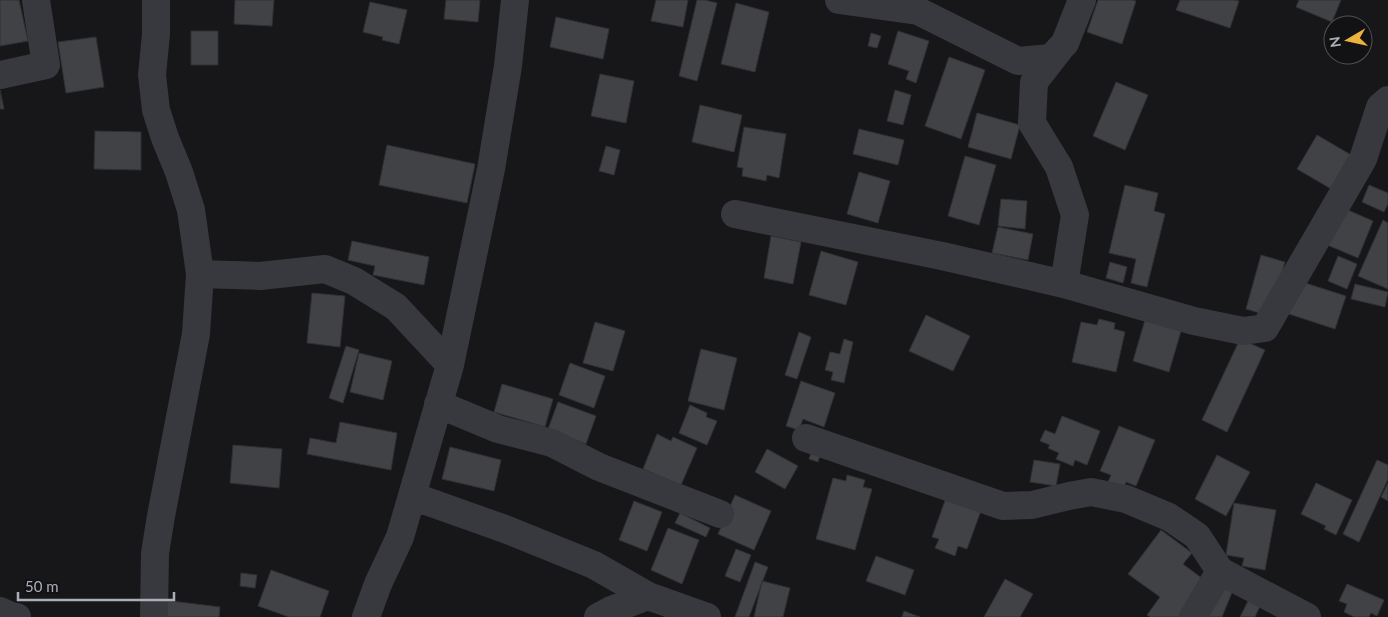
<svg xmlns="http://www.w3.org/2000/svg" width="1388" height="617" viewBox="0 0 1388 617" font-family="Lato,sans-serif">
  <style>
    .building { fill: #414246; stroke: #313135 }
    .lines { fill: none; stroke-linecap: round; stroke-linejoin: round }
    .minor { stroke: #38393e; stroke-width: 28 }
  </style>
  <rect width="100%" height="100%" fill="#171719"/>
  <path class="building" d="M0 0H19L28 41 0 46Z
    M235 0H274L272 26 234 24Z
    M446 0H480L478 22 444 19Z
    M656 0H688L683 27 651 21Z
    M697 0H705L717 3 697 81 679 76Z
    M1098 0H1132L1136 1 1122 44 1087 32Z
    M1180 0H1234L1239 1 1230 28 1176 10Z
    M1299 0H1341L1332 22 1296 7Z
    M370 2 407 10 399 44 382 40 383 37 363 32Z
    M736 3 769 12 755 72 721 64Z
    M556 17 609 29 603 59 550 47Z
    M191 31H218V65H191Z
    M898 31 929 41 916 83 906 79 909 71 888 64Z
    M871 33 881 36 877 48 868 46Z
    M96 37 104 87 66 93 58 42Z
    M949 57 985 70 961 139 925 126Z
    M600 74 634 81 626 123 591 116Z
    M1116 82 1148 95 1125 150 1093 136Z
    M0 90 4 109H0Z
    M895 90 911 95 903 125 887 121Z
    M700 105 742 115 734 152 692 142Z
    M977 113 1020 125 1011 159 968 147Z
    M744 127 786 134 779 178 767 175 766 181 742 176 743 168 737 167Z
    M859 129 904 140 898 165 853 154Z
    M95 131 141 132V170L94 169Z
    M1317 135 1353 156 1333 190 1297 169Z
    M387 145 475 164 467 203 379 185Z
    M606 146 620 150 614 175 599 171Z
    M965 156 996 165 979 225 948 216Z
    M859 172 890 181 878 223 847 214Z
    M1125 185 1158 193 1154 211 1165 214 1147 287 1131 283 1136 259 1109 253Z
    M1369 185 1388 193V204L1384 212 1362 202Z
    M1001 199 1027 201 1025 229 998 226Z
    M1341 207 1373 221 1358 258 1325 244Z
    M1383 220 1388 223V289L1358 276Z
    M998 227 1033 234 1028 260 992 253Z
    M771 236 801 242 793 284 764 278Z
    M352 241 429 257 424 285 373 275 375 266 348 260Z
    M821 251 858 262 846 305 809 295Z
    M1261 255 1285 262 1270 316 1246 309Z
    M1338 256 1357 264 1347 289 1328 281Z
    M1110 262 1127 267 1123 283 1106 278Z
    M1299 281 1346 296 1335 329 1289 314Z
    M1355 284 1388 292 1385 307 1351 299Z
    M312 293 345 296 340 347 307 343Z
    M926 315 970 336 953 371 909 351Z
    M1099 319 1115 323 1114 329 1125 332 1116 372 1072 362 1081 322 1097 325Z
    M1145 320 1181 331 1169 372 1133 361Z
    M595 322 625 331 613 371 583 363Z
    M799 332 811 337 797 379 785 375Z
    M844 339 853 342 844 383 831 380 833 372 825 370 830 352 840 354Z
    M1240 339 1265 350 1227 432 1202 420Z
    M346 346 359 350 343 403 329 398Z
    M701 349 737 358 724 410 688 401Z
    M359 353 392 361 383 400 350 392Z
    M570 363 605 376 594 408 559 395Z
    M801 381 835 393 824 427 803 419 799 430 786 426Z
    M502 384 553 399 545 427 494 412Z
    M558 402 596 416 586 444 548 429Z
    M690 405 707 413 706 417 717 421 707 445 679 433Z
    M1062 416 1100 431 1087 465 1075 460 1073 466 1056 459 1059 453 1048 448 1050 445 1040 441 1045 430 1055 434Z
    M340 422 397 433 391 470 307 454 310 438 336 443Z
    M1119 426 1155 440 1136 486 1126 482 1124 488 1108 482 1111 475 1100 471Z
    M657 434 671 441 673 437 697 448 681 485 643 469Z
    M233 445 282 449 279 488 230 483Z
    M450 447 501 460 494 491 442 479Z
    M767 449 798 466 785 489 755 472Z
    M812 450 821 452 818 462 809 459Z
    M1217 455 1250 472 1226 516 1195 499Z
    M1034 460 1060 464 1056 486 1030 482Z
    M1377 460 1388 465V479L1359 542 1343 534Z
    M847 475 865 480 863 487 872 489 855 550 816 539 833 478 846 481Z
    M1316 483 1352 500 1336 535 1324 529 1326 526 1301 514Z
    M1388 483V501L1381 497Z
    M735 495 771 511 754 550 718 534Z
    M947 495 982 508 967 549 958 546 955 556 935 548 939 539 932 537Z
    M634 501 662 512 647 551 619 540Z
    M1234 503 1276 510 1265 570 1242 566 1244 558 1226 555Z
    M680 513 710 528 706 537 675 523Z
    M668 528 699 540 682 584 651 570Z
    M1161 530 1192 553 1183 564 1207 582 1181 617H1150L1147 615 1160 597 1128 574Z
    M736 549 751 555 740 582 725 576Z
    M876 556 914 570 905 595 866 581Z
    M755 562 768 567 749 617H735Z
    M271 570 329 591 320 617H289L258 606Z
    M241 573 257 575 255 588 240 586Z
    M1005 579 1033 594 1020 617H984Z
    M762 581 790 588 783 617H754Z
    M1347 584 1384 600 1377 616 1371 613 1369 617H1354L1344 612 1347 604 1339 601Z
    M1220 585 1233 590 1222 617H1207Z
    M1249 599 1261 604 1255 617H1240Z
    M163 600 220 607 219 617H161Z
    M904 611 920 617H902Z"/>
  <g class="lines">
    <path class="minor" d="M839 0 918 11 1018 61 1051 58 1065 43 1082 0
      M1059 50 1034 82 1032 123 1059 167 1075 215 1064 284
      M0 75 46 65 36 0
      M735 214 942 256 1064 284 1194 321 1243 331 1265 328 1363 159 1380 107 1388 100
      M200 274 260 276 325 269 354 281 396 307 450 365
      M438 404 498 429 552 443 599 467 720 514
      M806 438 1003 506 1032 505 1069 496 1091 492 1126 499 1169 517 1197 536 1220 571 1307 617
      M412 496 505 529 594 565 648 596 707 617
      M0 611 11 616 17 617
      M154 617 155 553 161 516 196 334 200 274 191 210 179 172 165 138 156 110 152 75 156 34V0
      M366 617 378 584 400 537 450 365 491 169 508 66 515 0
      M598 617 611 610 648 596
      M1193 617 1220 571"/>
  </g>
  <g transform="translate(1348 40) rotate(261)"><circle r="24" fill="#121214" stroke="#4f5056"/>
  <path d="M0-4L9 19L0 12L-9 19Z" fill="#ebb23d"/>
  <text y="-8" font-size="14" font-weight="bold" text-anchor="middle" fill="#aaaeb8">N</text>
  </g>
  <path d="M18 592v8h156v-8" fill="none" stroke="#aaaeb8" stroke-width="2.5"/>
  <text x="25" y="592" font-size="15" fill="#aaaeb8" stroke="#121214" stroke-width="4" paint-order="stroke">50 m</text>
</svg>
